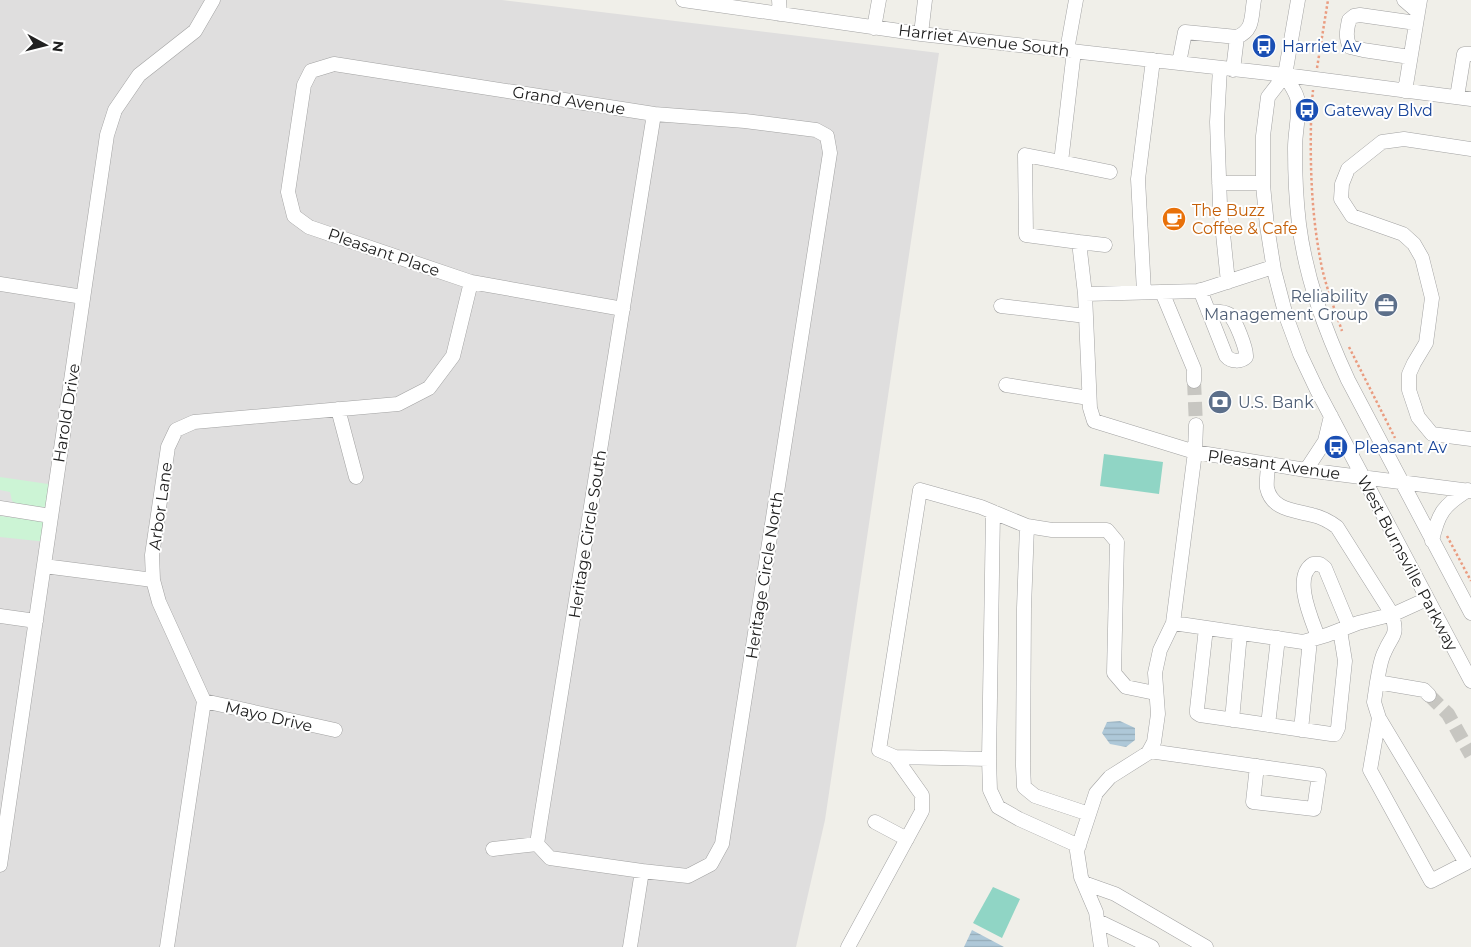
<svg xmlns="http://www.w3.org/2000/svg" width="1471" height="947" viewBox="0 0 1471 947" font-family="Montserrat,sans-serif">
  <style>
    .residential { fill: #dfdede }
    .park { fill: #ccf4d5 }
    .pitch { fill: #90d5c5 }
    .parking { fill: #e1e1e1 }
    .water { fill: url(#water-rules) }
    .lines { fill: none; stroke-linecap: round; stroke-linejoin: round }
    .minor-tunnel { stroke: #c7c6c1; stroke-width: 14; stroke-dasharray: 14 7; stroke-linecap: butt }
    .minor-casing { stroke: #a2a2a2; stroke-width: 15 }
    .path { stroke: #ea9c80; stroke-width: 2.5; stroke-dasharray: 2.5 2.5; stroke-linecap: butt }
    .minor { stroke: #fff; stroke-width: 14 }
    .labels { text-anchor: middle; stroke-width: 4; stroke-linejoin: round; paint-order: stroke }
    .street-label { font-size: 16px; fill: #212121; stroke: #fff }
    .transit-label { font-size: 16px; fill: #164399; stroke: #fff; text-anchor: start }
    .food-label { font-size: 16px; fill: #c56008; stroke: #fff; text-anchor: start }
    .service-label { font-size: 16px; fill: #4e5e75; stroke: #fff; text-anchor: end }
  </style>
  <defs>
    <pattern id="water-rules" width="6" height="5" patternUnits="userSpaceOnUse" patternTransform="scale(1.25)"><rect width="6" height="5" fill="#aec8d8"/><path d="M0 2.5h6" fill="none" stroke="#95acb9"/></pattern>
  </defs>
  <rect width="100%" height="100%" fill="#f0efe9"/>
  <path class="residential" d="M0 0H502L939 53 825 820 796 947H0Z"/>
  <path class="park" d="M0 477 55 485 47 542 0 537Z"/>
  <path class="pitch" d="M1104 454 1163 462 1159 494 1100 486Z
    M993 887 1020 899 1002 938 973 923Z"/>
  <path class="parking" d="M0 490 10 492 12 501 18 505 16 518 0 516Z"/>
  <path class="water" d="M1120 721 1135 728V740L1126 747 1110 744 1102 733 1107 722Z
    M972 930 1004 947H964Z"/>
  <g class="lines">
    <path class="minor-tunnel" d="M1194 381 1196 425
      M1429 695 1448 714 1471 755"/>
    <g class="minor-casing">
      <path id="minor" d="M683 0 921 34 1285 75 1471 99
        M779 0 780 14
        M1298 0 1285 75 1268 97 1263 136V185L1267 226 1274 270 1286 316 1300 354 1317 390 1471 681
        M1404 0 1418 12
        M874 28 879 0
        M921 34 925 0
        M1237 37C1254 30 1251 17 1254 0
        M1067 50 1076 0
        M1074 51 1061 162 1025 155 1026 235 1079 242 1085 294 1199 291 1273 267
        M1410 57 1363 50 1350 47C1345 37 1347 30 1349 20L1354 16 1360 15 1416 23
        M1179 63 1185 32 1237 37 1233 70
        M1220 68 1217 122 1220 205 1228 282
        M1285 75C1289 83 1298 94 1298 103 1299 118 1295 133 1295 148 1295 174 1296 199 1299 224 1306 279 1325 330 1348 380L1471 613
        M1405 91 1420 0
        M1457 97 1464 54H1471
        M1471 149 1404 139 1382 142 1348 169 1342 184 1341 199 1352 216 1403 234 1414 244 1422 258 1432 298 1426 343 1414 363 1409 374V390L1418 417 1432 434 1471 439
        M1061 162 1110 172
        M1219 183H1263
        M1079 242 1105 245
        M0 284 83 297
        M1200 290 1226 356C1231 362 1241 362 1246 357 1247 350 1235 317 1228 314 1223 311 1215 312 1208 311
        M1144 292 1138 179 1153 60
        M1162 292 1194 369V381
        M1085 294 1090 408 1094 421 1195 452 1306 470 1471 491
        M1001 306 1086 316
        M623 309 471 282 309 227 294 216 288 192 304 85 311 71 334 64 654 114 745 121 816 130 827 136 830 153 722 844 711 864 688 876 642 871 550 858 537 844 540 824 654 114
        M1006 385 1089 398
        M338 409 356 477
        M1268 464C1268 471 1266 481 1267 488 1272 510 1294 510 1312 515 1321 517 1329 521 1337 527L1392 614C1398 637 1393 633 1385 651 1380 660 1379 672 1377 682L1424 690 1429 695
        M1306 470 1325 441 1331 416
        M0 508 51 516
        M993 512 989 759 990 790 998 807 1019 819 1079 846
        M1027 526 1024 608 1023 766 1024 787 1035 796 1089 814
        M1432 541C1438 513 1444 505 1468 490
        M44 566 153 580
        M0 616 36 621
        M1173 623 1303 642 1327 635 1358 623 1394 614 1427 599
        M1206 628 1197 709V713L1200 715 1331 734H1335L1338 728 1345 661 1340 630
        M1318 637C1312 620 1292 577 1313 564H1320L1325 568 1349 626
        M1377 682 1374 702 1379 718 1466 863 1431 881 1370 770 1379 718
        M204 701 335 730
        M1232 720 1240 633
        M1268 725 1278 638
        M1301 730 1310 640
        M1149 751 1319 775 1314 809 1253 802 1257 766
        M895 757 989 759
        M875 822 907 839
        M493 849 537 844
        M0 865 107 135 115 110 139 75 195 31 213 0
        M1084 883 1115 894 1206 947
        M1098 921 1152 947
        M167 947 204 701 159 602 153 580 152 555 168 447 176 430 194 422 398 404 429 388 453 356 471 282
        M630 947 642 871
        M848 947 922 811V795L895 757 879 750 920 490 981 507 1027 526 1052 530H1107L1117 542 1114 673 1126 687 1155 693
        M1101 947 1096 912 1081 877 1077 851 1096 793 1110 777 1148 753 1154 742 1158 714 1155 673 1160 650 1173 623 1195 452 1196 425"/>
    </g>
    <path class="path" d="M1317 68 1328 0
      M1312 102 1313 90
      M1311 123C1310 172 1312 220 1322 268 1327 290 1335 310 1342 331
      M1349 347 1395 438
      M1447 536 1471 581"/>
    <use href="#minor" class="minor"/>
  </g>
  <defs>
    <g id="bus-disc" transform="scale(1.25)"><circle r="9.5" fill="#1a4fb4" stroke="#fff"/><path d="M-5-6H5V4H4V6H2V4H-2V6H-4V4H-5ZM-3.5-4V0h7V-4ZM-3.5 1.2v1.5H-2V1.2ZM2 1.2v1.5H3.5V1.2Z" fill="#fff"/></g>
    <g id="cafe-disc" transform="scale(1.25)"><circle r="9.5" fill="#e8710a" stroke="#fff"/><path d="M-5.5-4.5H6V0H3Q3 3.5 0 3.5H-2.5Q-5.5 3.5-5.5 0ZM3-3.2v2h1.7v-2ZM-6 4.5H4V6H-6Z" fill="#fff"/></g>
    <g id="office-disc" transform="scale(1.25)"><circle r="9.5" fill="#5c6f8a" stroke="#fff"/><path d="M-6-3h4V-5.5h4V-3h4V5H-6ZM-1-4.5V-3h2v-1.5ZM-6 0V1H6V0Z" fill="#fff"/></g>
    <g id="bank-disc" transform="scale(1.25)"><circle r="9.5" fill="#5c6f8a" stroke="#fff"/><path d="M-6-4H6V4H-6ZM0-2.3a2.3 2.3 0 1 0 0 4.6a2.3 2.3 0 1 0 0-4.6Z" fill="#fff"/></g>
  </defs>
  <g fill-rule="evenodd">
    <use href="#bus-disc" x="1264" y="46"/>
    <use href="#bus-disc" x="1307" y="110"/>
    <use href="#cafe-disc" x="1174" y="219"/>
    <use href="#office-disc" x="1386" y="305"/>
    <use href="#bank-disc" x="1220" y="402"/>
    <use href="#bus-disc" x="1336" y="447"/>
  </g>
  <g class="labels">
    <g class="street-label">
      <text transform="translate(984 40) rotate(7)" y="6">Harriet Avenue South</text>
      <text transform="translate(569 100) rotate(9)" y="6">Grand Avenue</text>
      <text transform="translate(384 252) rotate(19)" y="6">Pleasant Place</text>
      <text transform="translate(66 413) rotate(-81)" y="6">Harold Drive</text>
      <text transform="translate(1274 464) rotate(8)" y="6">Pleasant Avenue</text>
      <text transform="translate(160 506) rotate(-82)" y="6">Arbor Lane</text>
      <text transform="translate(587 534) rotate(-81)" y="6">Heritage Circle South</text>
      <text transform="translate(1408 563) rotate(62)" y="6">West Burnsville Parkway</text>
      <text transform="translate(764 575) rotate(-81)" y="6">Heritage Circle North</text>
      <text transform="translate(269 716) rotate(13)" y="6">Mayo Drive</text>
    </g>
    <g class="transit-label">
      <text x="1282" y="52">Harriet Av</text>
      <text x="1324" y="116">Gateway Blvd</text>
      <text x="1354" y="453">Pleasant Av</text>
    </g>
    <g class="food-label">
      <text x="1192" y="216">The Buzz<tspan x="1192" dy="18">Coffee &amp; Cafe</tspan></text>
    </g>
    <g class="service-label">
      <text x="1368" y="302">Reliability<tspan x="1368" dy="18">Management Group</tspan></text>
      <text x="1238" y="408" text-anchor="start">U.S. Bank</text>
    </g>
  </g>
  <g transform="translate(45 45) rotate(97)" stroke="#ffffff" stroke-width="4" paint-order="stroke">
  <path d="M0-4L9 19L0 12L-9 19Z" fill="#212121"/>
  <text y="-8" font-size="14" font-weight="bold" text-anchor="middle" fill="#212121">N</text>
  </g>
</svg>
